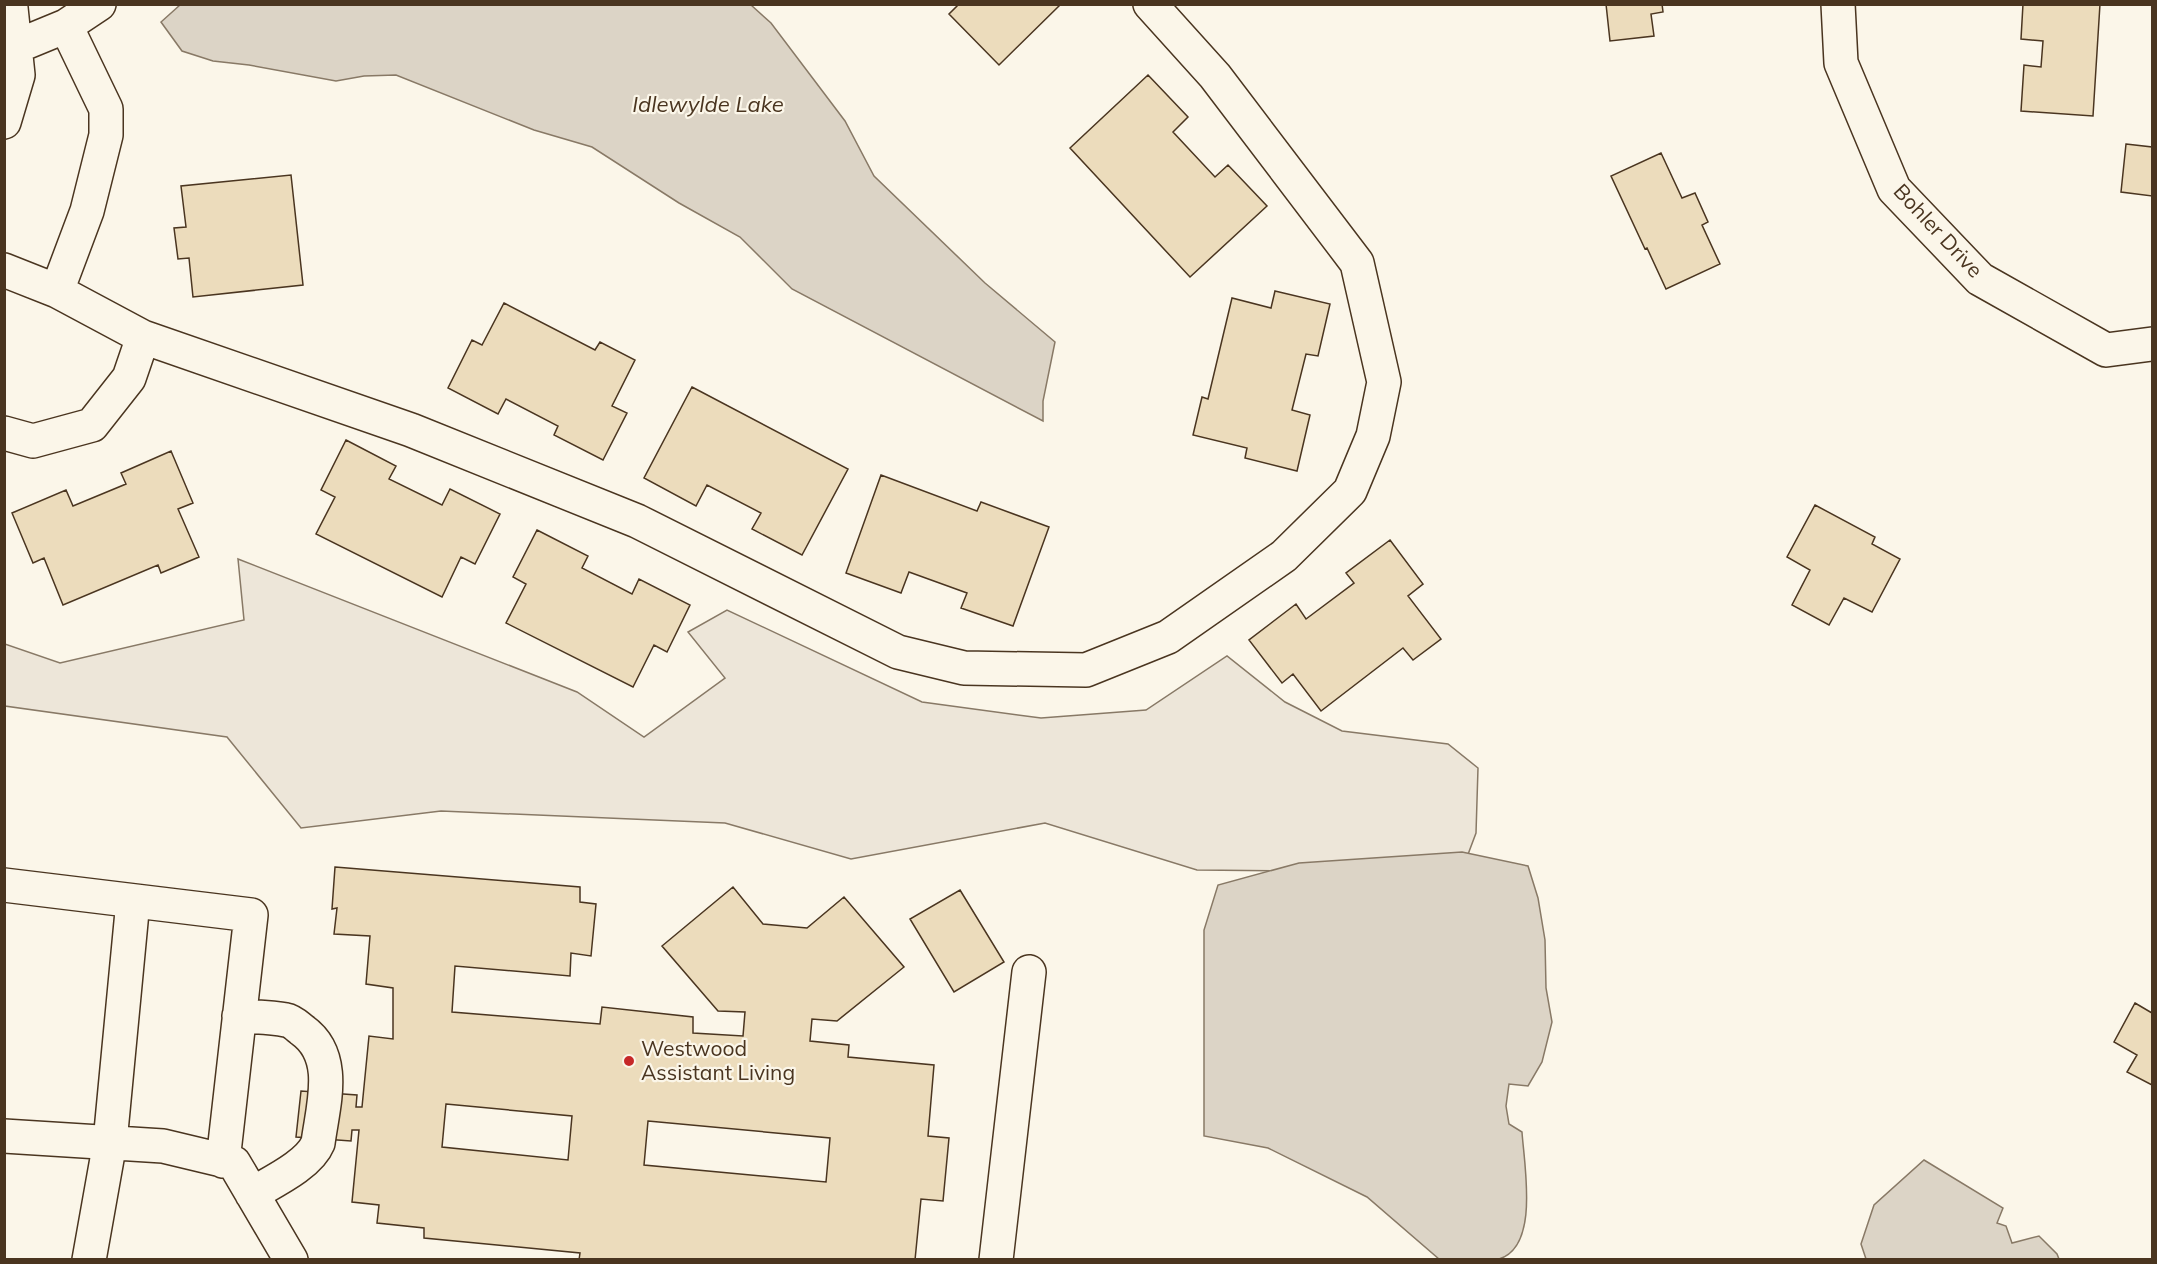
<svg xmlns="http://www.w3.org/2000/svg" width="2157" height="1264" viewBox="0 0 2157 1264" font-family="Mulish,sans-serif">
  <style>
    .green { fill: #ede6d9; stroke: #887966; stroke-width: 1.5 }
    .water { fill: #dcd4c6; stroke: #887966; stroke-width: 1.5 }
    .building { fill: #ecdcbc; stroke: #4a3520; stroke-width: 1.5; fill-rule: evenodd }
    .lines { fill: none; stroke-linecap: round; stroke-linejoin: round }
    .minor-casing { stroke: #4a3520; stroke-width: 36 }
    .minor { stroke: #fbf6e9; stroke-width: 33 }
    .poi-dot { fill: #c62828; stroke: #fbf6e9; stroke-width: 2 }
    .labels { text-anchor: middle; stroke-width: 4.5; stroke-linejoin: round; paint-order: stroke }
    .street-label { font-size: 21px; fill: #4a3520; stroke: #fbf6e9 }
    .poi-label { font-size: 21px; fill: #4a3520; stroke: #fbf6e9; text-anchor: start }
    .water-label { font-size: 22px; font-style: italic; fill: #4a3520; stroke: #fbf6e9 }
  </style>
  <rect width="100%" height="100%" fill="#fbf6e9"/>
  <path class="green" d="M238 559 577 692 644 737 725 678 688 632 727 610 922 702 1041 718 1146 710 1227 656 1285 702 1342 731 1448 744 1478 768 1476 833 1461 873 1197 870 1045 823 851 859 725 823 441 811 301 828 227 737 5 706V644L60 663 244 620Z"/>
  <path class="water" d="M180 5H751L771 23 845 121 874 176 985 283 1055 342 1043 401V421L792 289 740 237 679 203 592 147 534 130 396 75 364 76 336 81 249 65 213 61 182 51 161 22Z
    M1462 852 1528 866 1538 898 1545 940 1546 988 1552 1022 1542 1062 1528 1086 1509 1084 1506 1106 1509 1124 1522 1132C1524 1164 1540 1247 1499 1259 1486 1263 1453 1260 1439 1259L1367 1197 1268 1148 1204 1136V930L1218 885 1299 863Z
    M1924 1160 2003 1208 1997 1223 2006 1226 2012 1243 2039 1236 2057 1254 2059 1259H1866L1861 1244 1874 1205Z"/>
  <path class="building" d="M956 4H1061L999 65 949 14 957 6Z
    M1606 4H1662L1663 12 1651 14 1654 36 1610 41Z
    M2023 4H2100L2093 116 2021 111 2024 65 2041 67 2043 41 2021 39Z
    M1148 75 1188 117 1173 132 1215 177 1228 165 1267 206 1190 277 1070 148Z
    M2126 144 2152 147V196L2121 192Z
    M1661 153 1682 198 1695 193 1708 222 1702 225 1720 264 1666 289 1647 248 1645 249 1611 176Z
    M291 175 303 285 193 297 189 258 178 259 174 228 186 227 181 186Z
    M1275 291 1330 304 1318 356 1306 354 1292 410 1310 415 1297 471 1245 458 1247 448 1193 435 1202 397 1208 399 1232 298 1271 308Z
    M504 303 595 350 600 342 635 360 612 406 627 413 603 460 554 435 558 426 506 399 498 414 448 388 472 340 482 345Z
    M692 387 848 469 802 555 752 529 761 513 707 485 696 506 644 478Z
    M346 440 396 466 389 479 442 505 450 489 500 514 475 564 461 557 442 597 316 534 335 497 321 490Z
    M171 451 193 503 178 509 199 557 161 573 158 565 63 605 44 558 33 563 12 513 66 490 73 506 126 484 121 473Z
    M881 475 977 511 981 502 1049 527 1013 626 961 608 967 593 909 572 901 593 846 573Z
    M1815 505 1875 537 1872 544 1900 559 1872 612 1844 598 1829 625 1792 605 1810 570 1787 557Z
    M537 530 588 556 582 568 632 594 639 579 690 605 667 652 654 645 633 687 506 623 526 584 513 577Z
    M1390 540 1423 584 1408 596 1441 639 1413 660 1403 648 1321 711 1293 674 1282 683 1249 640 1296 604 1306 619 1354 583 1346 573Z
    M335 867 580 887V902L596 904 591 956 571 953 570 976 455 966 452 1012 600 1024 602 1007 693 1017V1033L743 1036 745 1012 718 1011 662 946 733 887 763 924 807 928 844 897 904 967 837 1021 812 1019 810 1041 849 1045 848 1057 934 1065 928 1136 949 1138 943 1201 921 1199 915 1260H579L580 1253 424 1238V1228L377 1223 379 1205 352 1202 359 1130H352L351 1141 296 1137 301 1091 357 1095 356 1107H362L369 1036 393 1039V988L366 984 370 936 334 934 337 908 332 909ZM446 1104 572 1116 568 1160 442 1147ZM648 1121 830 1138 826 1182 644 1165Z
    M960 890 1004 962 954 992 910 919Z
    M2135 1003 2152 1013V1085L2127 1072 2137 1055 2114 1042Z"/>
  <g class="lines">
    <g class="minor-casing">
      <path id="minor" d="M1838 4 1841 63 1894 189 1980 279 2106 350 2152 344
        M15 47 66 26 99 4
        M4 122 18 75 11 8 9 4
        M4 270 57 291 143 337 411 430 637 521 898 652 964 668 1086 670 1168 637 1284 556 1350 491 1373 436 1384 382 1357 263 1215 76 1150 4
        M57 291 87 211 106 135V109L66 26
        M4 433 33 441 92 425 129 378 143 337
        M4 885 251 915 223 1161
        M239 1016C255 1017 271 1017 286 1020 292 1021 297 1026 302 1030 339 1056 323 1105 318 1143 309 1165 272 1182 252 1194
        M4 1136 163 1146 234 1163 291 1260
        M89 1260 110 1142 133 901
        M996 1260 1029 972"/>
    </g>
    <use href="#minor" class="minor"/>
  </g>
  <circle class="poi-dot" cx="629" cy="1061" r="6"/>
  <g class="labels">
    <g class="street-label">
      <text transform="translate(1938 231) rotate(47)" y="7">Bohler Drive</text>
    </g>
    <g class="poi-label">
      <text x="641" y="1056">Westwood<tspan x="641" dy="24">Assistant Living</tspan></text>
    </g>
    <g class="water-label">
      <text x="708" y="112">Idlewylde Lake</text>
    </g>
  </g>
  <rect width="2157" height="1264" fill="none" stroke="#4a3520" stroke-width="12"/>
</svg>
